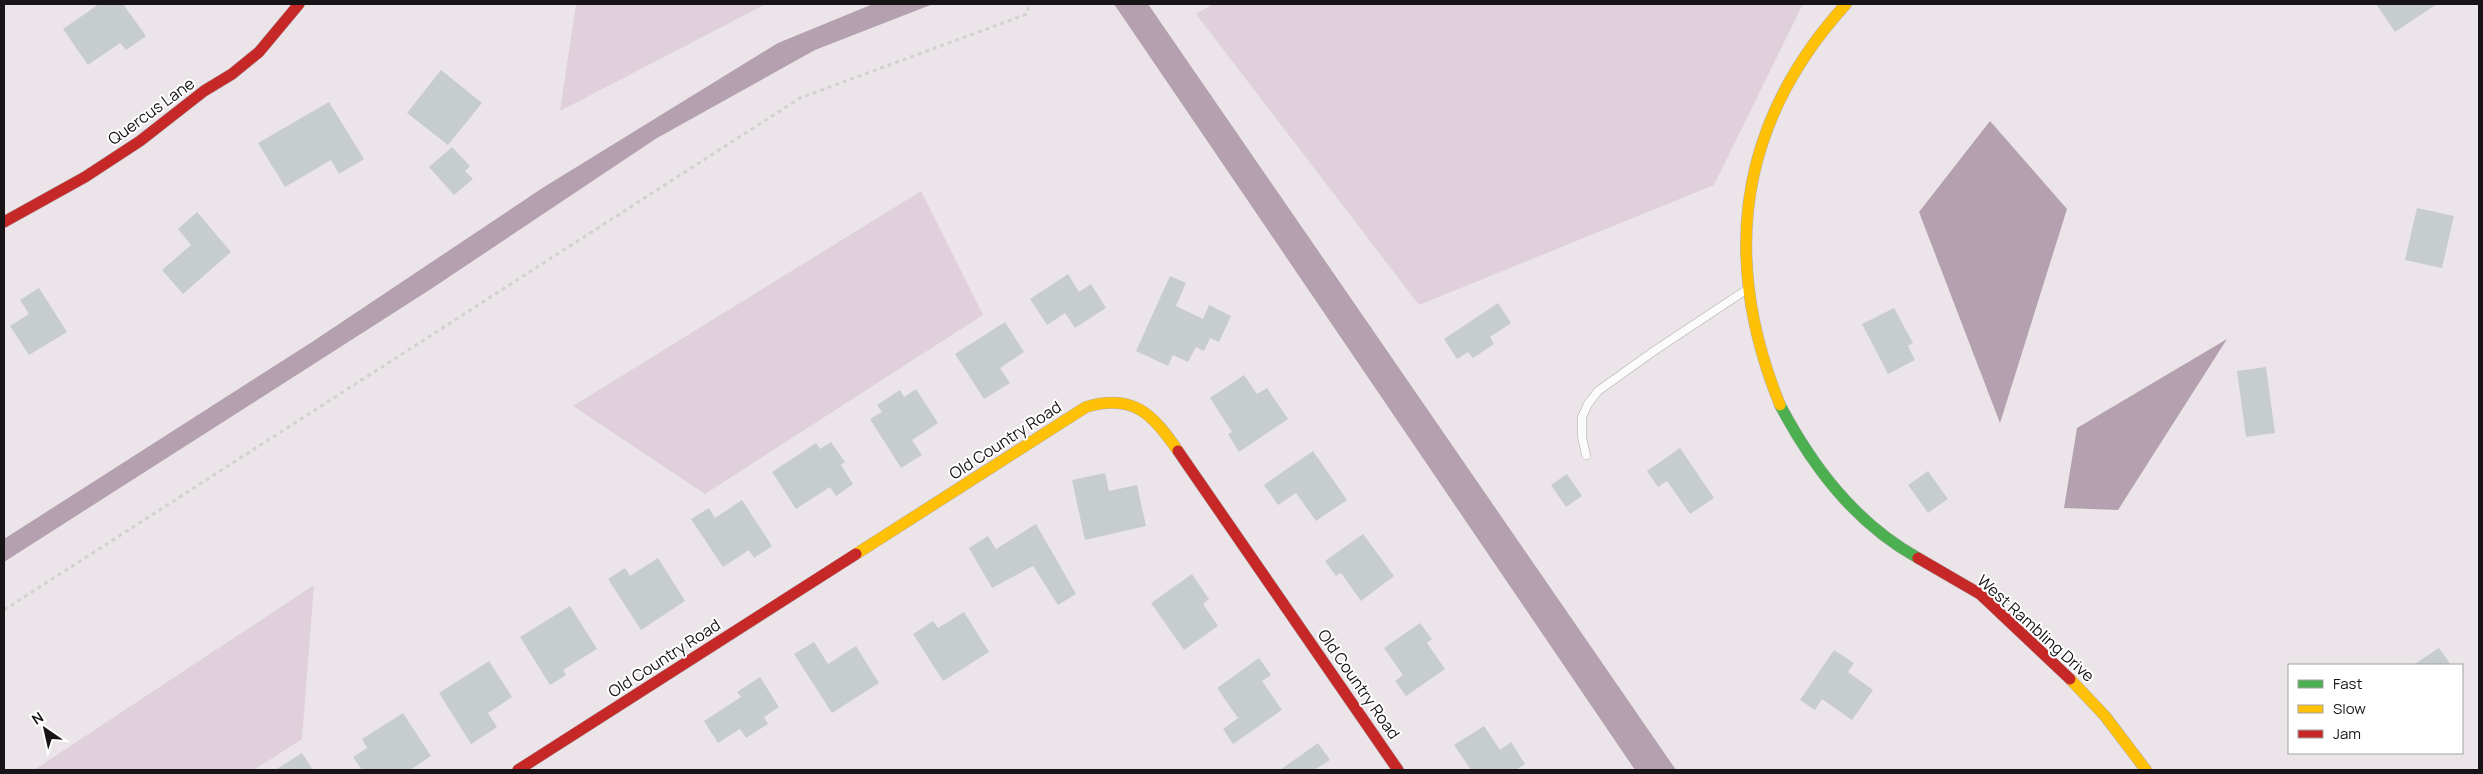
<svg xmlns="http://www.w3.org/2000/svg" width="2483" height="774" viewBox="0 0 2483 774" font-family="Manrope,sans-serif">
  <style>
    .green { fill: #e0d0db }
    .water { fill: #b4a0af }
    .building { fill: #c7cccd }
    .lines { fill: none; stroke-linecap: round; stroke-linejoin: round }
    .lane-casing { stroke: #b1acaf; stroke-width: 9 }
    .fast-casing { stroke: #b1acaf; stroke-width: 12 }
    .slow-casing { stroke: #b1acaf; stroke-width: 12 }
    .jam-casing { stroke: #b1acaf; stroke-width: 12 }
    .path { stroke: #d2d1d2; stroke-width: 3; stroke-dasharray: 4 4; stroke-linecap: butt }
    .lane { stroke: #fcfbfc; stroke-width: 8 }
    .fast { stroke: #4caf50; stroke-width: 11 }
    .slow { stroke: #ffc107; stroke-width: 11 }
    .jam { stroke: #c62828; stroke-width: 11 }
    .labels { text-anchor: middle; stroke-width: 4; stroke-linejoin: round; paint-order: stroke }
    .street-label { font-size: 16px; fill: #171316; stroke: #fff }
  </style>
  <rect width="100%" height="100%" fill="#ebe5e9"/>
  <path class="green" d="M576 4H766L560 111Z
    M1213 4H1803L1714 185 1419 305 1196 14Z
    M921 191 983 315 705 494 573 406Z
    M314 585 302 739 254 770H34Z"/>
  <path class="water" d="M873 4H933L815 50 657 138 431 289 4 562V539L312 342 544 187 778 43Z
    M1114 4H1148L1676 770H1635Z
    M1990 121 2067 209 2000 423 1919 212Z
    M2227 339 2118 510 2064 508 2077 428Z"/>
  <path class="building" d="M99 4H123L146 36 126 50 120 43 88 65 63 29Z
    M2376 4H2437L2395 32Z
    M441 70 482 103 448 145 407 113Z
    M329 102 364 159 339 174 331 160 285 187 258 143Z
    M452 147 470 166 465 171 473 179 454 195 429 167Z
    M2417 208 2454 216 2442 268 2405 260Z
    M197 212 231 252 183 294 162 270 191 245 178 229Z
    M1068 274 1079 292 1091 284 1106 308 1075 328 1065 313 1047 325 1030 299Z
    M1170 276 1186 283 1176 306 1203 319 1209 305 1231 316 1219 342 1210 338 1204 351 1196 347 1188 362 1173 355 1168 366 1136 351Z
    M39 288 67 332 29 355 10 326 29 314 20 300Z
    M1498 303 1511 323 1490 337 1494 344 1473 358 1468 352 1457 359 1444 339Z
    M1894 308 1913 343 1908 346 1915 360 1888 374 1862 324Z
    M1005 322 1024 352 1000 368 1010 383 984 399 955 354Z
    M2266 367 2275 433 2246 437 2237 371Z
    M1244 375 1257 394 1267 388 1288 419 1239 452 1228 434 1232 432 1210 398Z
    M916 389 938 423 912 440 922 455 901 468 870 419 882 412 877 405 900 390 904 397Z
    M831 442 845 462 841 465 853 484 836 496 830 487 796 509 772 472 816 443 820 449Z
    M1680 448 1714 498 1690 514 1667 481 1658 487 1647 471Z
    M1313 451 1347 500 1316 521 1296 493 1278 505 1264 485Z
    M1928 471 1948 499 1928 513 1908 485Z
    M1105 473 1109 491 1137 485 1146 526 1085 540 1072 480Z
    M1567 474 1582 496 1566 507 1551 485Z
    M742 500 772 546 754 558 749 550 723 567 691 519 709 508 715 518Z
    M1036 524 1076 594 1058 605 1033 566 992 588 969 548 988 536 996 549Z
    M1363 534 1394 576 1361 601 1341 573 1336 576 1325 561Z
    M658 558 685 601 641 630 608 579 625 568 630 576Z
    M1192 574 1209 599 1203 604 1218 626 1184 650 1151 603Z
    M570 606 597 649 563 670 566 675 550 685 520 637Z
    M964 612 989 652 943 681 913 634 933 621 938 628Z
    M1420 623 1432 639 1427 643 1445 669 1406 696 1395 681 1403 675 1384 648Z
    M814 642 828 664 856 646 879 683 832 713 794 654Z
    M2439 648 2451 665H2413Z
    M1834 650 1854 663 1848 672 1873 690 1852 720 1822 699 1815 710 1800 700Z
    M1259 658 1271 675 1262 681 1282 710 1233 744 1223 729 1238 718 1217 688Z
    M489 661 512 697 488 713 497 727 471 744 439 693Z
    M760 677 779 707 764 717 768 724 746 738 740 729 718 743 704 721 741 697 737 692Z
    M403 713 431 756 410 770H362L353 757 367 748 362 739Z
    M1484 726 1500 750 1511 742 1525 764 1516 770H1471L1454 745Z
    M1318 743 1330 760 1314 770H1280Z
    M302 753 313 770H275Z"/>
  <g class="lines">
    <g class="lane-casing">
      <path id="lane" d="M1586 455 1582 437V417L1588 404 1598 391 1654 351 1746 290"/>
    </g>
    <g class="fast-casing">
      <path id="fast" d="M1780 405C1813 467 1855 523 1918 558"/>
    </g>
    <g class="slow-casing">
      <path id="slow" d="M1780 405C1720 257 1738 123 1846 4
        M856 554 1086 407C1133 393 1153 414 1178 451
        M2070 679 2105 716 2146 770"/>
    </g>
    <g class="jam-casing">
      <path id="jam" d="M4 222 85 177 140 141 204 91 232 74 259 52 299 4
        M1178 451 1398 770
        M1918 558 1980 594 2070 679
        M518 770 856 554"/>
    </g>
    <path class="path" d="M4 610 800 98 1027 14 1029 4"/>
    <use href="#lane" class="lane"/>
    <use href="#fast" class="fast"/>
    <use href="#slow" class="slow"/>
    <use href="#jam" class="jam"/>
  </g>
  <g class="labels">
    <g class="street-label">
      <text transform="translate(151 111) rotate(-36)" y="6">Quercus Lane</text>
      <text transform="translate(1005 440) rotate(-33)" y="6">Old Country Road</text>
      <text transform="translate(2036 628) rotate(42)" y="6">West Rambling Drive</text>
      <text transform="translate(664 658) rotate(-33)" y="6">Old Country Road</text>
      <text transform="translate(1359 684) rotate(55)" y="6">Old Country Road</text>
    </g>
  </g>
  <rect width="2483" height="774" fill="none" stroke="#171316" stroke-width="10"/>
  <rect x="2288" y="664" width="175" height="90" fill="#ffffff" stroke="#a2a1a2"/>
  <rect x="2298" y="680" width="25" height="8" fill="#4caf50" stroke="#a2a1a2"/>
  <text x="2333" y="689" font-size="15" fill="#171316">Fast</text>
  <rect x="2298" y="705" width="25" height="8" fill="#ffc107" stroke="#a2a1a2"/>
  <text x="2333" y="714" font-size="15" fill="#171316">Slow</text>
  <rect x="2298" y="730" width="25" height="8" fill="#c62828" stroke="#a2a1a2"/>
  <text x="2333" y="739" font-size="15" fill="#171316">Jam</text>
  <g transform="translate(45 729) rotate(326)" stroke="#ffffff" stroke-width="4" paint-order="stroke">
  <path d="M0-4L9 19L0 12L-9 19Z" fill="#171316"/>
  <text y="-8" font-size="14" font-weight="bold" text-anchor="middle" fill="#171316">N</text>
  </g>
</svg>
